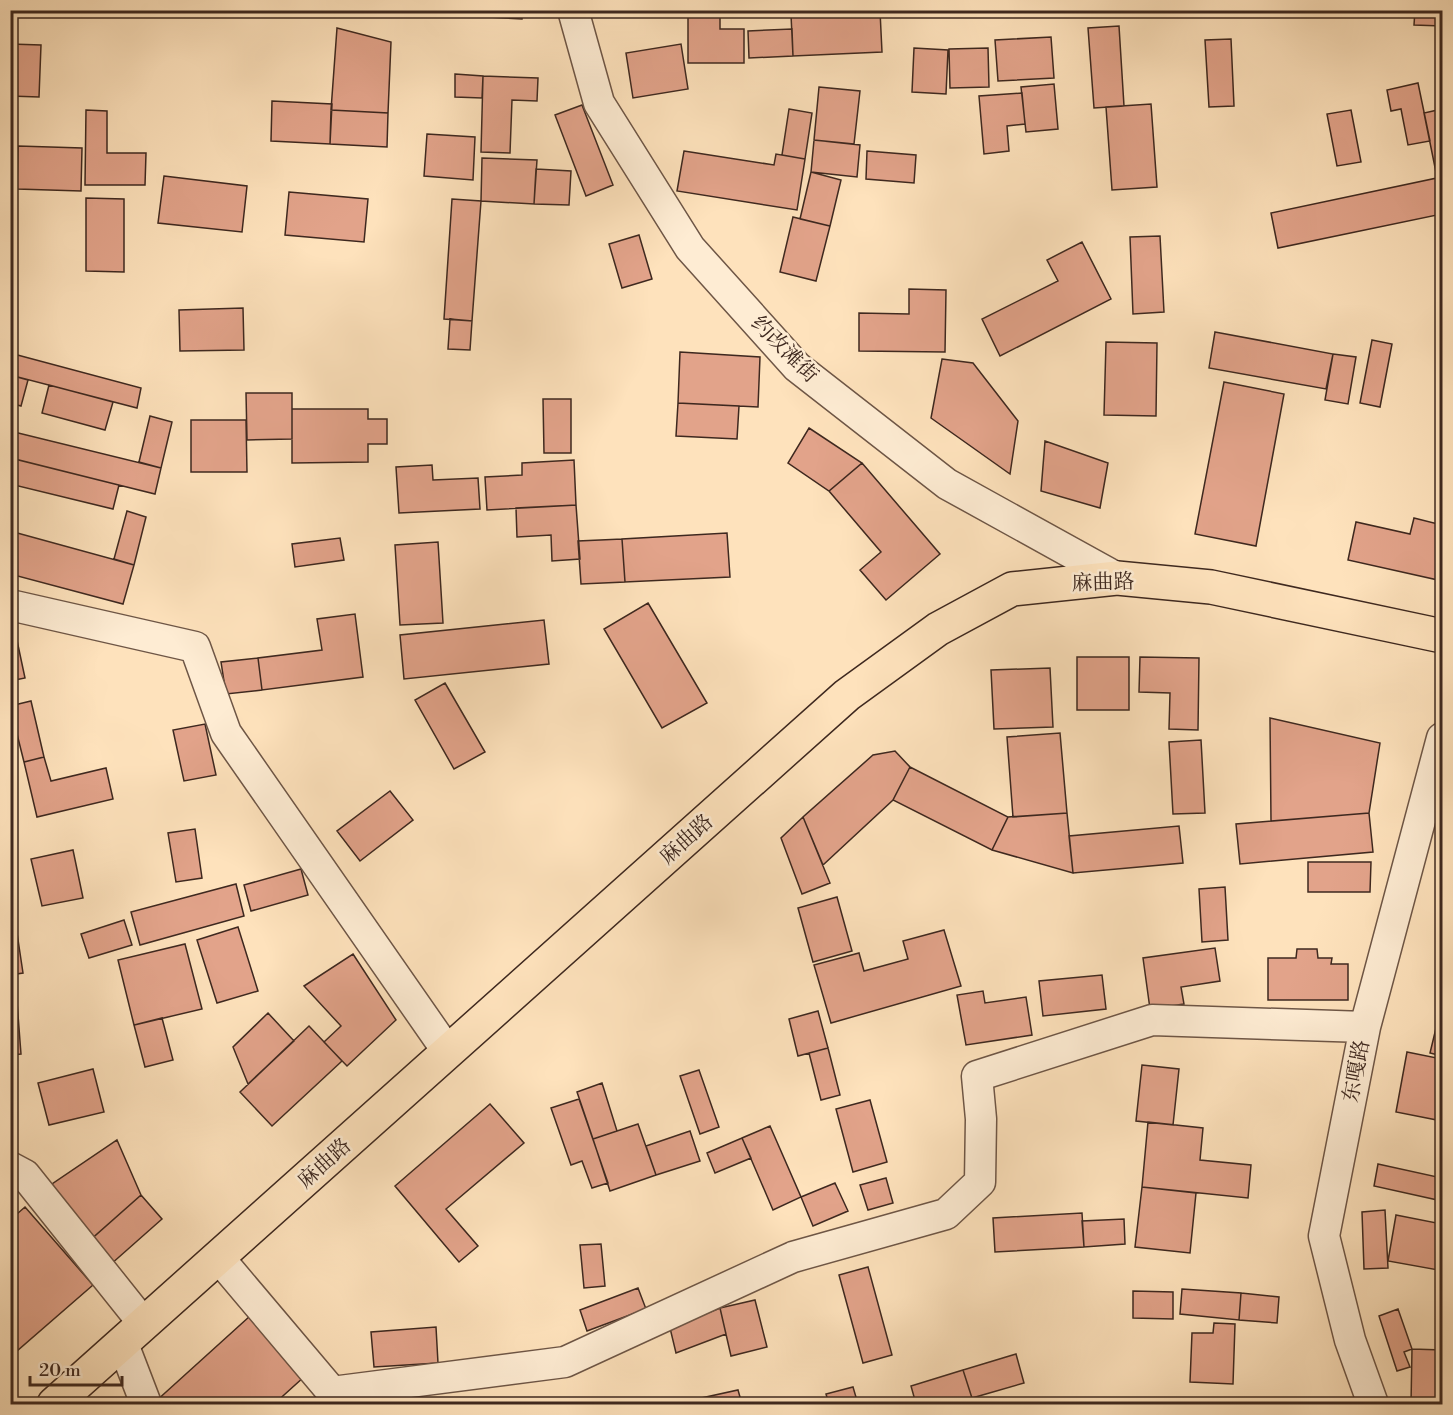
<svg xmlns="http://www.w3.org/2000/svg" width="1453" height="1415" viewBox="0 0 1453 1415" font-family="'Libre Bodoni','Noto Serif SC',serif">
  <style>
    .building { fill: #e2a38a; stroke: #3e281f; stroke-width: 1.5 }
    .lines { fill: none; stroke-linecap: round; stroke-linejoin: round }
    .minor-casing { stroke: #6e5646; stroke-width: 33 }
    .major-casing { stroke: #3e281f; stroke-width: 36 }
    .minor { stroke: #feecd3; stroke-width: 30 }
    .major { stroke: #fee2bc; stroke-width: 33 }
    .labels { text-anchor: middle; stroke-width: 5; stroke-linejoin: round; paint-order: stroke }
    .street-label { font-size: 21px; fill: #3e281f; stroke: #feecd3 }
  </style>
  <rect width="100%" height="100%" fill="#fee2bc"/>
  <filter id="stains"><feTurbulence type="fractalNoise" baseFrequency=".00333" numOctaves="4"/><feColorMatrix values="0 0 0 0 .2 0 0 0 0 .09 0 0 0 0 .02 0 0 0 .5 -.17"/></filter>
  <radialGradient id="worn" r=".72"><stop offset=".6" stop-color="#630" stop-opacity="0"/><stop offset="1" stop-color="#630" stop-opacity=".3"/></radialGradient>
  <path class="building" d="M384 10H489V17Z
    M489 10H523L522 19 489 17Z
    M688 10H720V29H744V63H688Z
    M1014 10H1069V15H1014Z
    M1133 10H1219L1134 17Z
    M1415 10H1442V26L1414 25Z
    M880 11 882 52 793 56 791 15Z
    M1119 26 1124 106 1094 108 1088 28Z
    M337 28 391 42 388 113 331 110Z
    M792 29 793 56 749 58 748 31Z
    M1051 37 1054 78 998 81 995 40Z
    M1231 39 1234 106 1209 107 1205 40Z
    M10 44 41 45 39 97 10 96Z
    M681 44 688 89 633 98 626 53Z
    M914 48 948 50 946 94 912 92Z
    M988 48 989 87 950 88 949 49Z
    M455 74 483 76 482 98 455 97Z
    M483 76 538 78 537 101 512 100 510 153 481 152Z
    M1418 83 1430 141 1408 145 1401 109 1391 111 1387 90Z
    M1054 84 1058 129 1026 132 1021 87Z
    M819 87 860 91 854 144 814 140Z
    M1022 93 1025 124 1007 126 1009 151 984 154 979 96Z
    M272 101 332 104 330 144 271 141Z
    M1151 104 1157 187 1112 190 1106 107Z
    M582 105 613 185 586 196 555 115Z
    M789 109 812 113 805 159 782 155Z
    M1442 109V202L1424 113Z
    M86 110 107 111V153H146L145 185H85Z
    M331 110 388 113 387 147 330 144Z
    M1351 110 1361 162 1337 166 1327 114Z
    M427 134 475 137 473 180 424 176Z
    M814 140 860 145 857 177 811 172Z
    M18 146 82 148 81 191 17 189Z
    M684 151 774 165 776 154 805 159 797 210 677 191Z
    M867 151 916 155 914 183 866 179Z
    M482 158 537 160 534 204 481 201Z
    M536 169 571 171 569 205 534 204Z
    M811 172 841 180 830 226 800 219Z
    M164 176 247 186 242 232 158 223Z
    M1437 178 1442 202V214L1278 248 1271 213Z
    M289 192 368 199 364 242 285 235Z
    M86 198 124 199V272L86 271Z
    M452 199 481 201 472 321 444 319Z
    M793 217 830 226 816 281 780 272Z
    M639 235 652 279 622 288 609 244Z
    M1160 236 1164 312 1133 314 1130 237Z
    M1082 242 1111 299 1000 356 982 319 1058 281 1047 260Z
    M909 289 946 290 945 352 859 351V313L909 314Z
    M243 308 244 350 180 351 179 310Z
    M450 319 472 321 470 350 448 349Z
    M1215 332 1333 354 1326 389 1209 368Z
    M1372 340 1392 344 1380 407 1360 403Z
    M1106 342 1157 343 1156 416 1104 415Z
    M680 352 760 357 758 407 678 403Z
    M10 353 141 388 137 408 10 375Z
    M1333 354 1356 357 1348 404 1325 400Z
    M942 359 973 363 1018 421 1010 474 931 418Z
    M10 375 28 380 21 406 10 403Z
    M1224 382 1284 394 1256 546 1195 534Z
    M49 385 113 402 105 430 42 413Z
    M246 393H292V439L247 440Z
    M543 399H571V453H544Z
    M678 403 739 406 737 439 676 436Z
    M292 409H368V419H387V444H368V462L292 463Z
    M150 416 172 422 161 468 139 462Z
    M191 420H246L247 472H191Z
    M809 428 862 463 829 491 788 463Z
    M10 431 161 468 155 494 10 458Z
    M1045 441 1108 463 1100 508 1041 491Z
    M11 458 119 485 113 509 10 484Z
    M574 460 576 505 487 510 485 477 522 475V463Z
    M862 463 940 554 886 600 860 570 881 552 829 491Z
    M432 465 433 480 478 478 480 509 399 513 396 467Z
    M576 505 580 559 552 561 551 535 517 537 516 508Z
    M127 511 146 517 134 565 114 559Z
    M1414 518 1442 525V562L1438 580 1348 560 1356 522 1410 534Z
    M10 531 134 565 123 604 10 574Z
    M727 533 730 577 625 582 622 539Z
    M340 538 344 560 295 567 292 544Z
    M622 539 625 582 581 584 578 541Z
    M438 542 443 623 400 625 395 545Z
    M648 603 707 703 662 728 604 629Z
    M355 614 363 677 262 690 258 658 322 650 317 619Z
    M544 620 549 664 404 679 400 635Z
    M15 631 25 678 10 681V632Z
    M1077 657H1129V710H1077Z
    M1140 657 1199 658 1198 730 1169 729 1170 693 1139 692Z
    M258 658 262 690 226 694 221 662Z
    M1050 668 1053 727 994 729 991 670Z
    M445 683 485 752 454 769 415 700Z
    M31 701 44 757 24 762 10 706Z
    M1270 718 1380 743 1369 813 1271 821Z
    M205 724 216 775 184 781 173 730Z
    M1060 733 1067 813 1013 817 1007 737Z
    M1201 740 1205 813 1173 814 1169 742Z
    M895 751 910 767 893 800 823 865 803 817 873 755Z
    M44 757 51 781 106 768 113 799 37 817 24 762Z
    M910 767 1008 817 992 850 893 800Z
    M390 791 413 820 360 861 337 831Z
    M1067 813 1073 873 992 850 1008 817Z
    M1369 813 1373 852 1240 864 1236 824Z
    M803 817 830 883 802 894 781 838Z
    M1179 826 1183 863 1073 873 1069 836Z
    M195 829 202 878 176 882 168 833Z
    M73 850 83 898 42 906 31 859Z
    M1308 862H1371L1370 892H1308Z
    M301 869 308 895 251 911 244 885Z
    M236 884 244 916 140 945 131 912Z
    M10 886 23 973 10 975Z
    M1225 887 1228 940 1202 942 1199 889Z
    M837 897 852 951 813 962 798 908Z
    M1442 911V945L1436 944Z
    M124 920 132 945 89 958 81 934Z
    M238 927 258 991 217 1003 197 940Z
    M944 930 961 986 831 1023 814 965 859 953 864 971 908 959 903 941Z
    M185 944 202 1009 134 1025 118 960Z
    M1215 948 1220 981 1181 987 1184 1004 1150 1009 1143 958Z
    M1297 949H1317L1318 958H1332L1331 964H1348V1000H1268V958H1296Z
    M353 954 396 1020 347 1066 324 1042 341 1026 304 986Z
    M1102 975 1106 1009 1043 1016 1039 981Z
    M10 989H16L21 1054 10 1055Z
    M983 991 985 1003 1026 997 1032 1035 966 1045 957 995Z
    M818 1011 828 1048 798 1056 789 1019Z
    M268 1013 294 1041 248 1084 233 1047Z
    M162 1018 173 1060 145 1067 134 1025Z
    M1437 1024 1442 1025V1056L1430 1053Z
    M309 1026 342 1061 272 1126 240 1092Z
    M828 1048 840 1095 821 1100 809 1053Z
    M1407 1052 1442 1059V1086L1440 1099H1442V1121L1396 1112Z
    M1142 1065 1179 1069 1173 1125 1136 1121Z
    M93 1069 104 1112 49 1125 38 1083Z
    M699 1070 719 1127 700 1134 680 1076Z
    M602 1083 617 1131 593 1139 577 1092Z
    M579 1099 608 1183 592 1188 582 1161 571 1165 551 1108Z
    M870 1100 887 1162 853 1172 836 1109Z
    M490 1104 524 1143 446 1209 478 1246 459 1262 395 1186Z
    M1148 1122 1203 1128 1200 1160 1251 1165 1248 1198 1142 1187Z
    M638 1124 656 1175 610 1191 593 1139Z
    M770 1126 801 1197 773 1210 742 1138Z
    M690 1131 700 1161 656 1175 646 1146Z
    M742 1138 751 1158 715 1173 707 1153Z
    M117 1140 141 1195 89 1241 52 1184Z
    M1378 1164 1442 1178V1201L1374 1186Z
    M886 1178 893 1203 868 1210 860 1185Z
    M835 1183 848 1211 813 1226 801 1197Z
    M1142 1187 1196 1193 1190 1253 1135 1247Z
    M141 1195 162 1219 110 1265 89 1241Z
    M25 1207 93 1285 10 1357V1220Z
    M1385 1210 1388 1268 1364 1269 1362 1212Z
    M1082 1213 1084 1247 995 1252 993 1218Z
    M1396 1215 1442 1224V1245L1438 1270 1388 1261Z
    M1124 1219 1125 1244 1084 1247 1082 1221Z
    M601 1244 605 1286 584 1288 580 1245Z
    M868 1267 892 1355 863 1363 839 1275Z
    M638 1288 646 1309 587 1331 580 1310Z
    M1182 1289 1241 1293 1239 1320 1180 1314Z
    M1133 1291 1173 1292V1319L1133 1318Z
    M1241 1293 1279 1297 1277 1323 1239 1320Z
    M755 1300 767 1347 731 1356 720 1308Z
    M720 1308 726 1334 676 1353 670 1328Z
    M1398 1309 1412 1349 1404 1352 1410 1367 1397 1371 1379 1316Z
    M250 1316 305 1376 274 1404H157L155 1402Z
    M1214 1323 1235 1324 1233 1384 1190 1382 1192 1333H1213Z
    M436 1327 438 1363 374 1367 371 1332Z
    M1412 1349 1442 1350V1388H1438V1404H1411Z
    M1016 1354 1024 1383 972 1398 963 1370Z
    M963 1370 972 1398 951 1404H916L911 1386Z
    M853 1387 858 1404H829L826 1394Z
    M738 1390 742 1404H674Z"/>
  <g class="lines">
    <g class="minor-casing">
      <path id="minor" d="M573 10 599 103 690 248 797 367 947 484 1117 578
        M10 605 195 647 226 733 448 1052
        M10 1167 25 1175 144 1324
        M218 1257 332 1392 565 1362 793 1257 946 1214 980 1182 981 1119 977 1076 1152 1020 1365 1027
        M123 1344 146 1404
        M1373 1404 1350 1340 1324 1236 1365 1027 1442 738"/>
    </g>
    <g class="major-casing">
      <path id="major" d="M54 1404 847 695 938 629 1012 589 1117 578 1211 587 1442 636"/>
    </g>
    <use href="#minor" class="minor"/>
    <use href="#major" class="major"/>
  </g>
  <g class="labels">
    <g class="street-label">
      <text transform="translate(785 349) rotate(45)" y="7">约改滩街</text>
      <text transform="translate(1103 582) rotate(-2)" y="7">麻曲路</text>
      <text transform="translate(686 839) rotate(-42)" y="7">麻曲路</text>
      <text transform="translate(1356 1071) rotate(-79)" y="7">东嘎路</text>
      <text transform="translate(324 1163) rotate(-42)" y="7">麻曲路</text>
    </g>
  </g>
  <rect width="1453" height="1415" fill="none" stroke="#fee2bc" stroke-width="36"/>
  <rect x="12" y="12" width="1429" height="1391" fill="none" stroke="#3e281f" stroke-width="3"/>
  <rect x="18" y="18" width="1417" height="1379" fill="none" stroke="#3e281f" stroke-width="1.5"/>
  <path d="M30 1376v9h92v-9" fill="none" stroke="#3e281f" stroke-width="3"/>
  <text x="39" y="1376" font-size="18" fill="#3e281f" stroke="#feecd3" stroke-width="4.5" paint-order="stroke">20 m</text>
  <rect width="100%" height="100%" filter="url(#stains)"/>
  <rect width="100%" height="100%" fill="url(#worn)"/>
</svg>
